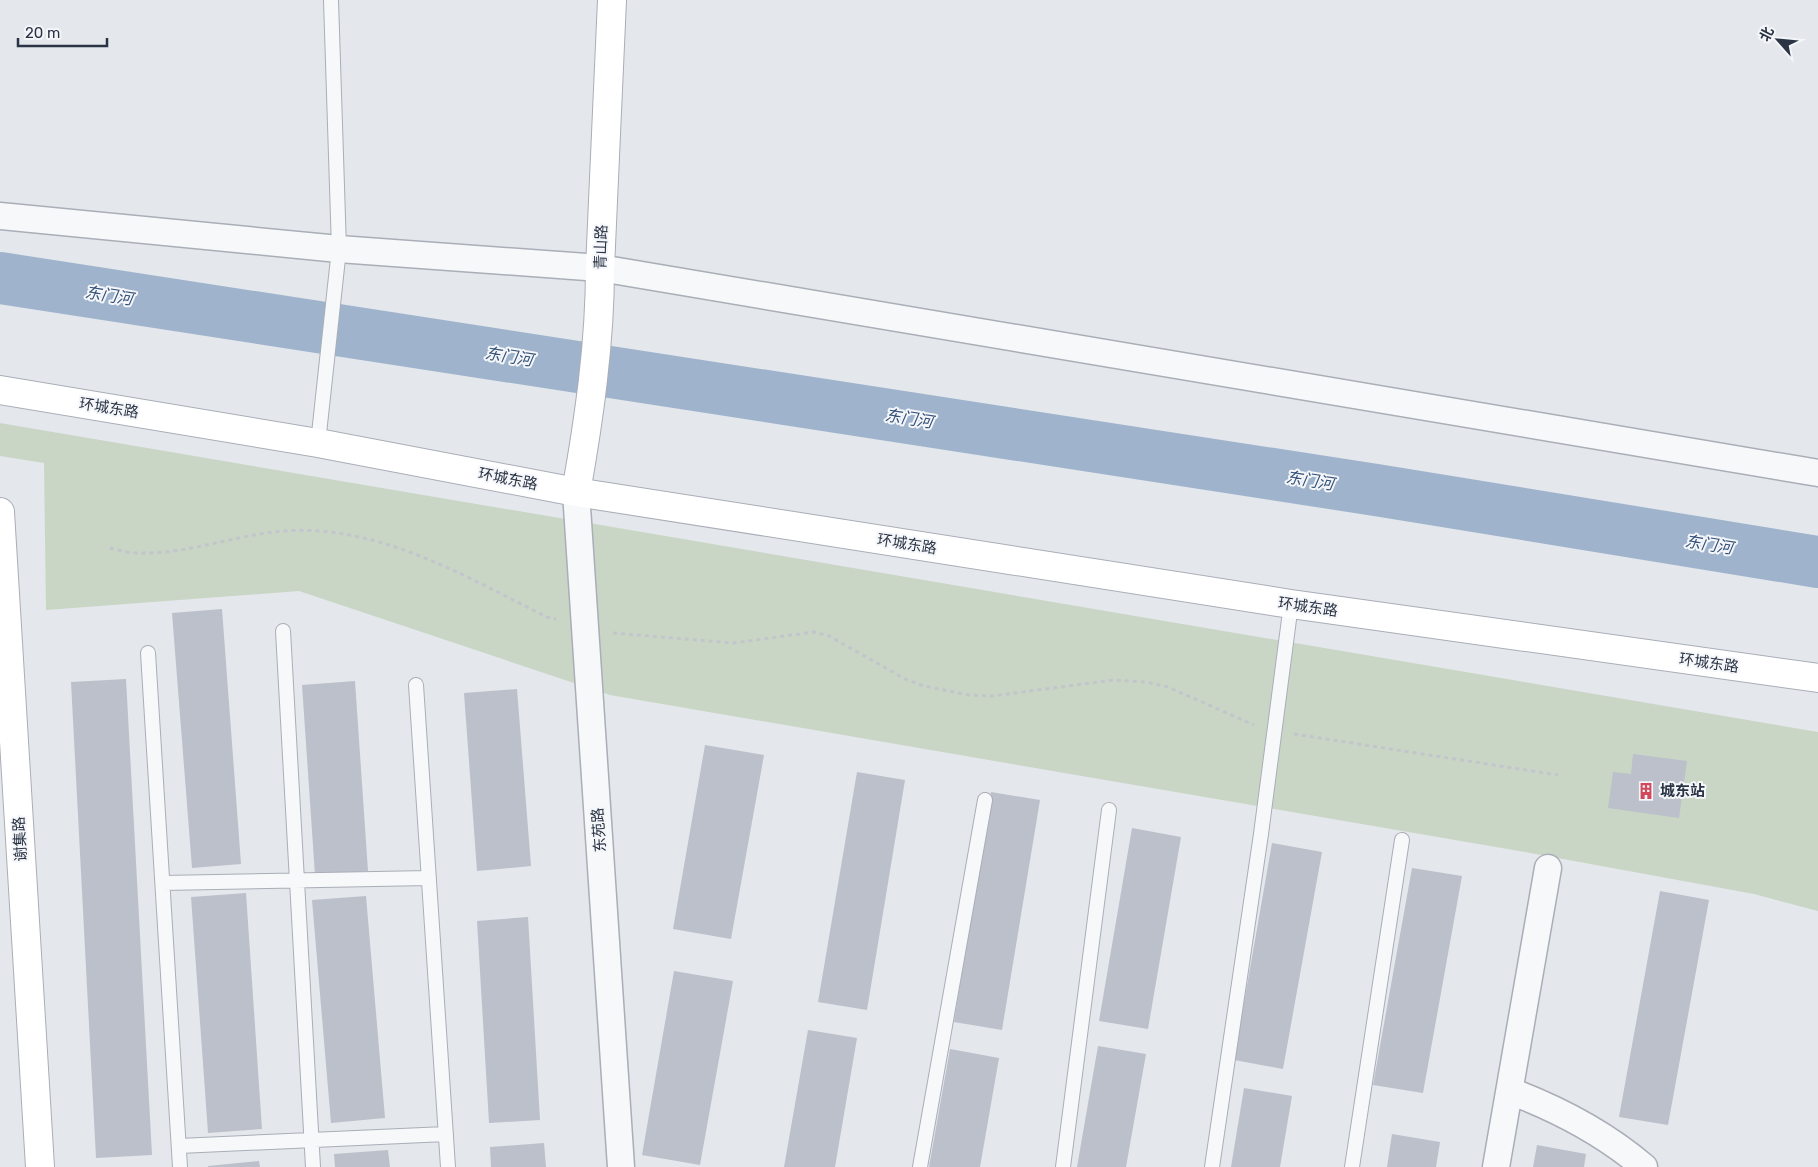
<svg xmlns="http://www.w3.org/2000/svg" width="1818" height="1167" viewBox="0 0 1818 1167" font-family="Rubik,'Noto Sans SC',sans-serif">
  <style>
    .green { fill: #c9d6c5 }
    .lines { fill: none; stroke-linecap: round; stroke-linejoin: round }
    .river { stroke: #9fb4cc; stroke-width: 52 }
    .building { fill: #bbc0ca }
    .lane-casing { stroke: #a9aeb7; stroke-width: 16 }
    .street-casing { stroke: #a9aeb7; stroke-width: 29 }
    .secondary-casing { stroke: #a9aeb7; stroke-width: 30 }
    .path { stroke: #c2c5cb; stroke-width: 3; stroke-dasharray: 4 4; stroke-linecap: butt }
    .lane { stroke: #f7f8fa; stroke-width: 14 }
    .street { stroke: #f7f8fa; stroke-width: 26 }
    .secondary { stroke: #fff; stroke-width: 28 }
    .labels { text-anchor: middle; stroke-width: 4; stroke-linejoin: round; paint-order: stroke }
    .street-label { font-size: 15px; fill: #2b3445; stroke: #f4f6f9 }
    .poi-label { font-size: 15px; font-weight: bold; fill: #2b3445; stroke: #f4f6f9; text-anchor: start }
    .water-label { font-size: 16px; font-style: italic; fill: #34527a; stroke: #f4f6f9 }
  </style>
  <rect width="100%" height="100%" fill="#e4e7ec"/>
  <path class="green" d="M0 423 1818 732V911L1754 894 1525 852 610 695 299 591 46 610 44 463 0 456Z"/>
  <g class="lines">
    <path class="river" d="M0 278 1376 490 1818 562"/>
  </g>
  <path class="building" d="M222 609 241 864 192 868 172 613Z
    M126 679 152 1155 96 1158 71 682Z
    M355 681 368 871 315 875 302 685Z
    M517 689 531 866 477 871 464 693Z
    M705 745 764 755 731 939 673 929Z
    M1633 754 1687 761 1679 818 1608 808 1613 772 1631 774Z
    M857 772 905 780 867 1010 818 1002Z
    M991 792 1040 800 1002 1030 954 1022Z
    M1132 828 1181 837 1148 1029 1099 1021Z
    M1272 843 1322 852 1283 1069 1234 1060Z
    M1412 868 1462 876 1423 1093 1373 1085Z
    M1660 891 1709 900 1668 1125 1619 1117Z
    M246 893 262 1129 208 1133 191 897Z
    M366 896 385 1118 331 1123 312 900Z
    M528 917 540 1120 489 1123 477 921Z
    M674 971 733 981 700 1165 642 1155Z
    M808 1030 857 1038 835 1167H784Z
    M1098 1046 1146 1054 1126 1167H1077Z
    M950 1049 999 1058 980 1167H929Z
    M1244 1088 1292 1096 1280 1167H1231Z
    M1392 1134 1440 1142 1436 1167H1387Z
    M544 1143 546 1167H491L490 1147Z
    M1537 1145 1586 1154 1584 1167H1533Z
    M388 1150 390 1167H335L334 1154Z
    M259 1161 260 1167H208V1166Z"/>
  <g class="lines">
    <g class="lane-casing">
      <path id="lane" d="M318 443 339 249 331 0
        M283 631 313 1167
        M148 653 180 1167
        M416 685 448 1167
        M163 883 429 878
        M179 1146 446 1134
        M920 1167 985 800
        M1063 1167 1109 810
        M1212 1167 1261 834 1291 604
        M1352 1167 1402 840"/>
    </g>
    <g class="street-casing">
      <path id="street" d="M0 216 339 249 600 268 1818 473
        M576 492 621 1167
        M1510 1091C1558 1109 1604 1133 1644 1167
        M1496 1167 1548 868"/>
    </g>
    <g class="secondary-casing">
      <path id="secondary" d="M0 390 318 443 576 492 1291 604 1818 678
        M576 492C589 419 600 343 600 268L612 0
        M0 512 40 1167"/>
    </g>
    <path class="path" d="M110 548C118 550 128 553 136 553 186 555 234 535 283 531 379 524 464 576 547 617L556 619
      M613 633 733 643 814 632 829 636 907 680 924 686 969 695 992 696 1114 680 1146 682 1168 687 1254 725
      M1294 734 1558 775"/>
    <use href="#lane" class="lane"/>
    <use href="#street" class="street"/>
    <use href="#secondary" class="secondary"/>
  </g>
  <defs>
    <g id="building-bare" transform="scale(1.35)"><path d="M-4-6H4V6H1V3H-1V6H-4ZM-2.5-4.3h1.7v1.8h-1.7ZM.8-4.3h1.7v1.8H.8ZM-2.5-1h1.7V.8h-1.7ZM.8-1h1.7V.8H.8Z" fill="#d1495b" stroke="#f4f6f9" stroke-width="2.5" paint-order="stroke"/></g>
  </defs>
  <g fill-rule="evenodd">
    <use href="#building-bare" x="1646" y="791"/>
  </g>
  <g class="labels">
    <g class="street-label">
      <text transform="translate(601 247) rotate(-88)" y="5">青山路</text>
      <text transform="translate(109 408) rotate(9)" y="5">环城东路</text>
      <text transform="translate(508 479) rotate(11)" y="5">环城东路</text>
      <text transform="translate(907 544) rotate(9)" y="5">环城东路</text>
      <text transform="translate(1308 607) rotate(8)" y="5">环城东路</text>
      <text transform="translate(1709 663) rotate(8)" y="5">环城东路</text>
      <text transform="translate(599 830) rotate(-94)" y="5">东苑路</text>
      <text transform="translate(20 839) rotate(-93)" y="5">谢集路</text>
    </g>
    <g class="poi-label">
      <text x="1660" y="796">城东站</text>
    </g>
    <g class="water-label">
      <text transform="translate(109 295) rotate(9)" y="6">东门河</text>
      <text transform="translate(509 356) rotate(9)" y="6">东门河</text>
      <text transform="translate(909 418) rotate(9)" y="6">东门河</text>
      <text transform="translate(1310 480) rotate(9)" y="6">东门河</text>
      <text transform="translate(1709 544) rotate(9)" y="6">东门河</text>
    </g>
  </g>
  <g transform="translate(1778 40) rotate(297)" stroke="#f4f6f9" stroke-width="4" paint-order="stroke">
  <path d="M0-4L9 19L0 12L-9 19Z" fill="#2b3445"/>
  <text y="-8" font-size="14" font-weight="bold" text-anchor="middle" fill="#2b3445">北</text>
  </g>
  <path d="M18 38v8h89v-8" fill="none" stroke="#2b3445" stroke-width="2.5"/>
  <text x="25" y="38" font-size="15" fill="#2b3445" stroke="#f4f6f9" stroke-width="4" paint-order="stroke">20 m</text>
</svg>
